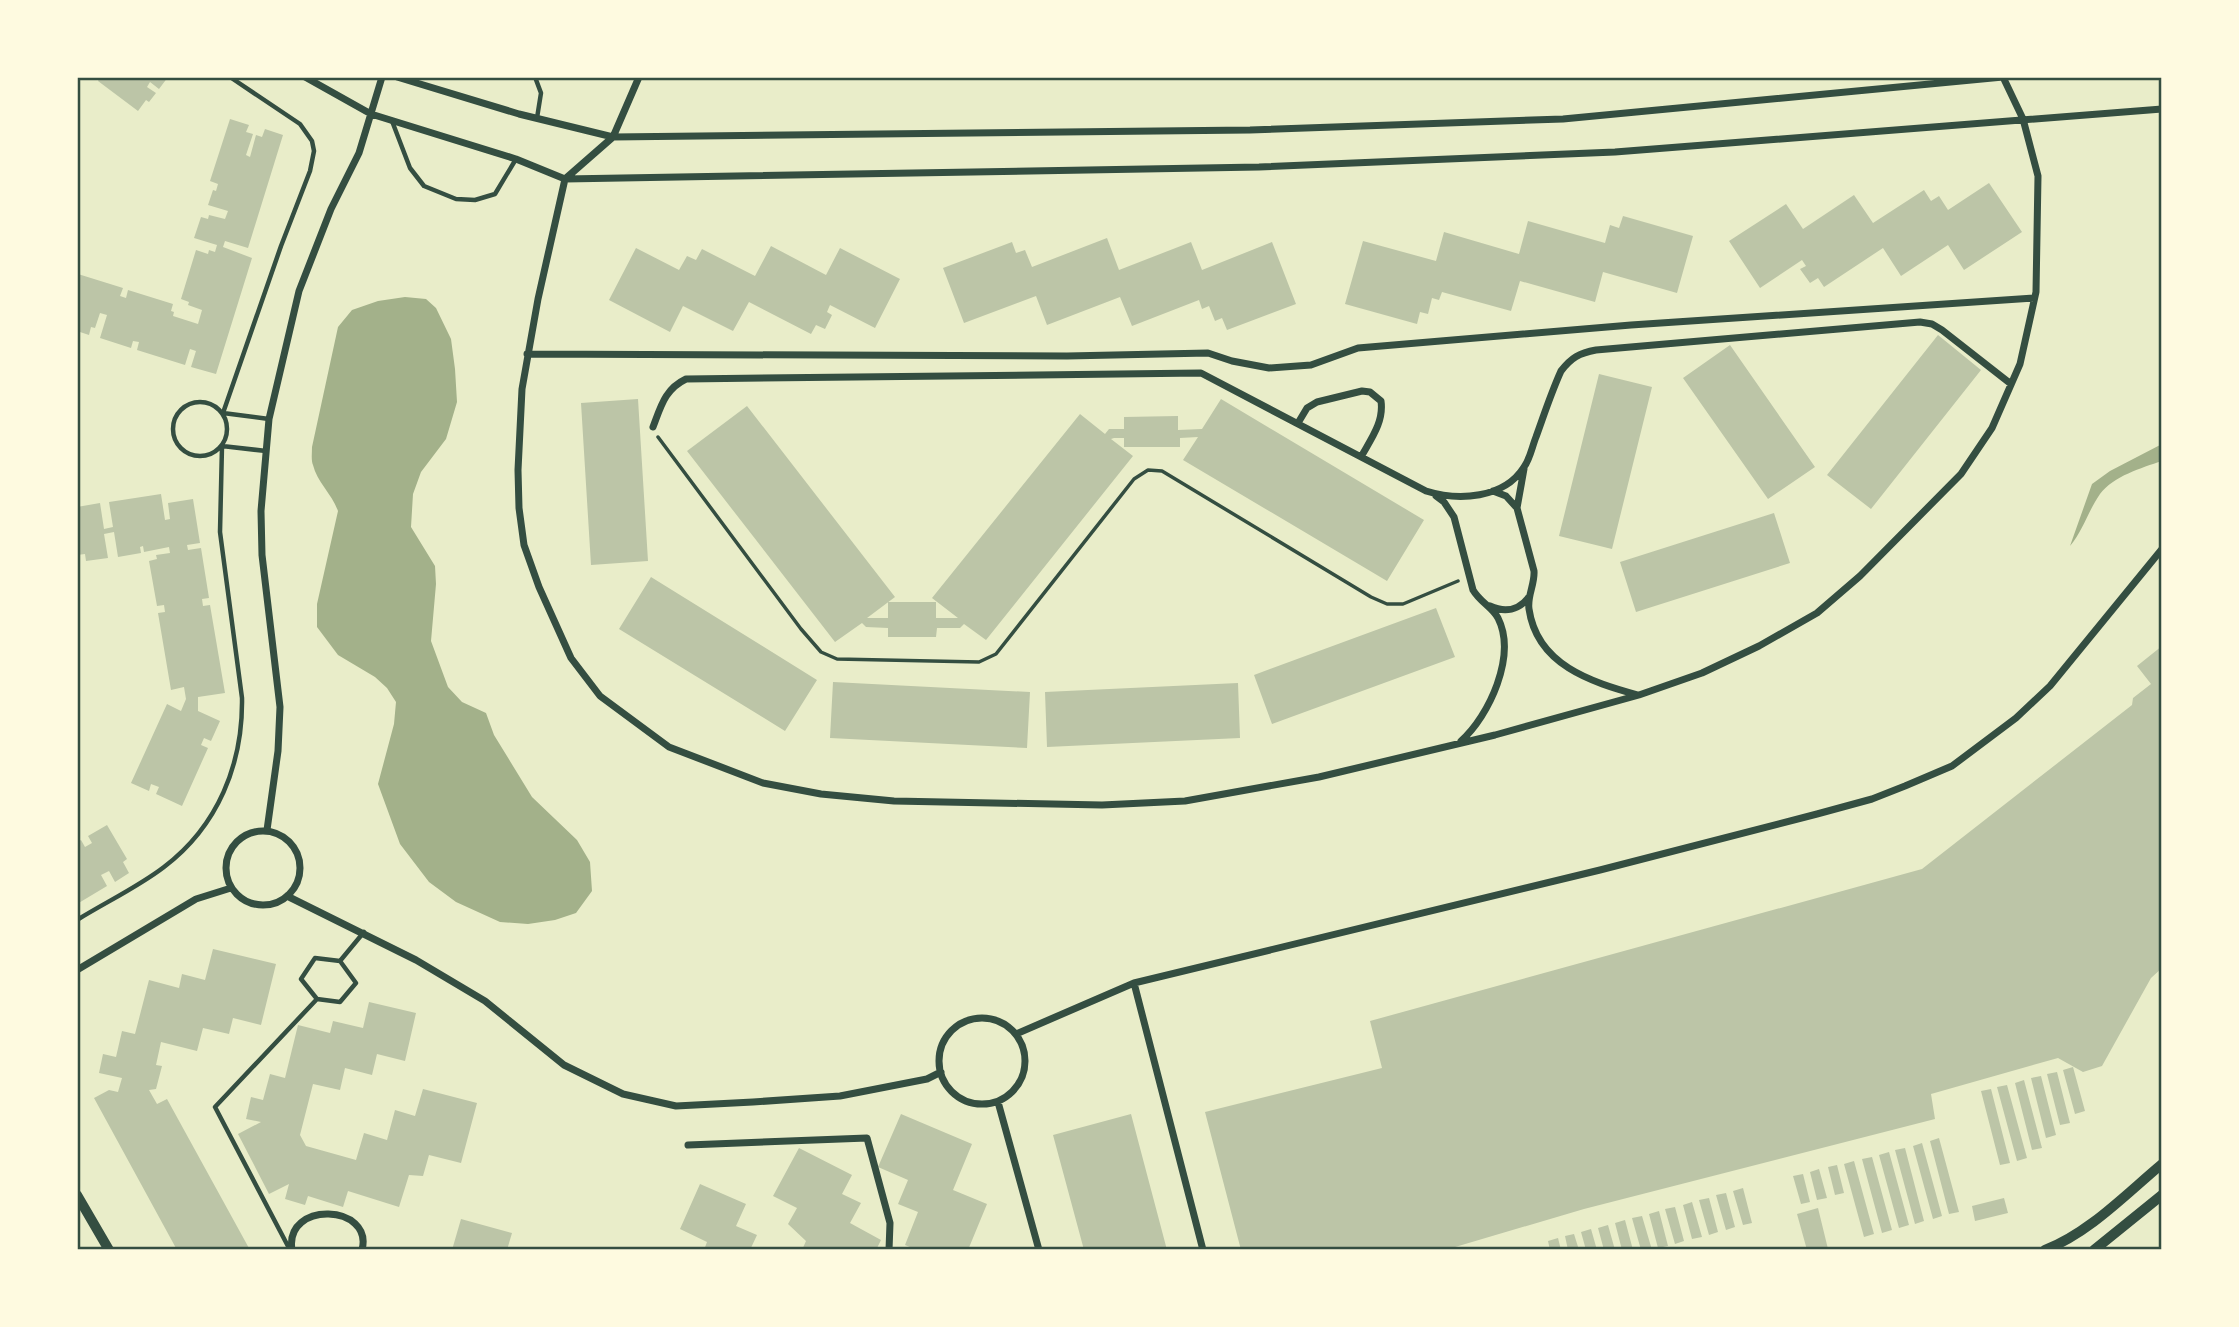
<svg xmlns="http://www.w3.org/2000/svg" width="2239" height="1327" viewBox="0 0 2239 1327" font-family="Cabin,sans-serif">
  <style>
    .water { fill: #a3b18a }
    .building { fill: #bcc5a7 }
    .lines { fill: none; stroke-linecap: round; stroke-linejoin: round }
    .path { stroke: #344e41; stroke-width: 3.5 }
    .service { stroke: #344e41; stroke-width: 4.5 }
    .minor { stroke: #344e41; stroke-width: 7 }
    .tertiary { stroke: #344e41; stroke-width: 10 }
    .neatline { fill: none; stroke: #344e41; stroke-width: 2.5 }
  </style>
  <rect width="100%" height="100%" fill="#e9edc9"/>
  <path class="water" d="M405 297 426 299 436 308 451 339 455 369 457 402 446 439 421 472 413 494 411 527 435 566 436 584 431 641 448 687 462 702 486 713 494 735 532 797 577 840 590 862 592 891 576 913 555 920 528 924 500 922 456 902 429 882 400 844 378 784 394 724 396 702 387 688 375 677 338 655 317 627V604L338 511C332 494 317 482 313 465 311 460 312 453 312 447L338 327 352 310 378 301Z
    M2162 444V461C2141 468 2114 476 2100 494 2088 511 2083 531 2070 546L2092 484 2110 471Z"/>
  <path class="building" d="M100 77H168L159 89 150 82 147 87 156 93 149 102 146 100 138 111 98 81Z
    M230 119 249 125 246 132 253 134 246 155 250 157 256 135 262 137 265 129 283 135 248 248 225 241 223 247 252 258 216 374 191 367 196 351 190 349 185 365 137 350 139 342 133 341 131 348 100 338 107 315 100 313 95 328 91 327 89 335 77 331 78 274 123 288 120 296 126 298 128 290 173 304 171 311 174 312 173 316 198 324 202 310 188 305 189 302 181 299 196 250 208 254 209 250 215 252 217 245 194 238 201 217 208 219 209 215 225 219 228 211 208 205 213 190 216 191 218 184 210 181Z
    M1989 183 2022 232 1964 270 1948 245 1901 276 1883 248 1824 287 1818 278 1810 283 1800 269 1806 266 1802 260 1760 288 1729 241 1786 204 1803 229 1854 195 1873 223 1924 190 1931 201 1939 196 1948 210Z
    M1623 216 1693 236 1677 293 1603 272 1595 302 1520 281 1511 311 1442 292 1439 300 1432 298 1428 314 1420 312 1417 324 1345 304 1363 241 1436 261 1444 232 1519 254 1528 221 1605 243 1610 225 1619 228Z
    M1107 238 1119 270 1191 242 1202 270 1272 242 1296 304 1227 330 1222 318 1215 321 1209 306 1202 309 1199 300 1132 326 1120 297 1047 325 1036 296 964 323 943 268 1012 242 1016 253 1025 250 1032 267Z
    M771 246 826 275 840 248 900 279 875 328 830 305 827 312 832 315 825 329 816 325 811 334 749 302 733 331 683 306 670 332 609 300 636 248 679 270 687 256 696 260 702 249 755 276Z
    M1938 335 1981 370 1871 509 1827 475Z
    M1730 345 1815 467 1768 499 1683 378Z
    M1599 374 1652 387 1612 549 1559 536Z
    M638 399 648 561 591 565 581 403Z
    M1221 399 1424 520 1387 581 1183 460 1198 437 1180 438V447H1124V438H1114L1111 439 1133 456 986 640 964 624 960 628H937L936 637H888V628L866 627 862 623 835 642 687 451 747 406 895 597 867 618H888V602H936V618H958L932 598 1080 414 1105 434 1109 429H1124V417L1178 416V430L1202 429Z
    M161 494 165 520 170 519 168 503 193 499 200 543 187 545 188 550 201 548 209 598 202 599 203 606 210 605 225 693 198 697V711L220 721 211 741 204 738 201 745 208 748 182 806 156 794 159 787 151 784 149 791 131 783 167 704 181 711 186 699 184 687 171 690 158 613 165 612 164 605 157 606 149 561 157 559 156 555 170 553 169 547 144 552 143 546 140 547 141 553 118 557 114 532 104 534 108 558 86 561 85 554 77 555V507L100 503 104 529 113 527 109 502Z
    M1774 513 1790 563 1636 612 1620 562Z
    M651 577 817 680 785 731 619 629Z
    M1436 608 1455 657 1272 724 1254 675Z
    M2162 646V968L2151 978 2102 1066 2083 1072 2058 1058 1931 1094 1935 1119 1584 1209 1445 1250H1241L1205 1112 1382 1068 1370 1021 1922 869 2132 705 2133 698 2151 684 2137 666Z
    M833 682 1030 692 1027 748 830 738Z
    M1238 683 1240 738 1047 747 1045 692Z
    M107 825 127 859 123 862 129 873 115 882 109 871 101 875 107 886 77 904V842L81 840 85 847 92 843 88 836Z
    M213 949 276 964 261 1025 233 1018 229 1034 203 1028 197 1051 161 1042 156 1065 162 1066 156 1089 149 1090 157 1104 167 1099 250 1250H177L94 1098 109 1090 118 1092 122 1078 99 1073 103 1054 116 1057 122 1031 135 1034 149 980 179 988 182 974 205 980Z
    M369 1002 416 1013 405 1061 377 1054 372 1075 345 1068 340 1090 313 1084 300 1135 306 1146 356 1160 364 1133 387 1140 395 1110 415 1116 423 1089 477 1103 461 1163 429 1155 423 1176 409 1175 399 1207 348 1191 343 1207 308 1196 305 1205 285 1199 289 1184 269 1194 238 1134 261 1122 246 1119 251 1097 263 1100 270 1074 285 1078 298 1025 330 1033 333 1021 363 1028Z
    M2073 1067 2085 1111 2075 1114 2063 1070Z
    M2057 1072 2070 1123 2060 1125 2047 1074Z
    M2041 1076 2056 1135 2046 1138 2031 1078Z
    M2024 1080 2042 1148 2032 1150 2015 1083Z
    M2007 1085 2027 1158 2017 1161 1997 1087Z
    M1991 1089 2010 1163 2000 1165 1981 1091Z
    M901 1114 972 1144 953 1190 987 1204 968 1250H917L905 1245 918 1212 898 1204 908 1180 878 1167Z
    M1131 1114 1167 1250H1084L1053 1135Z
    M1939 1138 1959 1212 1949 1214 1930 1141Z
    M1922 1143 1942 1216 1933 1219 1913 1146Z
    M799 1148 852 1175 842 1194 861 1203 850 1223 881 1240 876 1250H802L806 1241 788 1224 797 1208 773 1196Z
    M1905 1148 1924 1221 1915 1224 1895 1150Z
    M1889 1152 1909 1225 1899 1228 1879 1155Z
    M1872 1157 1892 1230 1882 1233 1862 1159Z
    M1854 1161 1874 1234 1864 1237 1844 1164Z
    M1837 1165 1844 1193 1835 1195 1828 1167Z
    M1819 1169 1827 1198 1817 1200 1810 1172Z
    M1803 1174 1810 1202 1801 1204 1793 1176Z
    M700 1184 746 1204 736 1226 757 1235 750 1250H704L707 1242 680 1229Z
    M1743 1188 1752 1223 1743 1225 1733 1191Z
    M1726 1193 1735 1227 1726 1230 1716 1195Z
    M1709 1198 1718 1232 1709 1235 1699 1200Z
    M2004 1198 2008 1213 1975 1221 1972 1206Z
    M1692 1202 1702 1237 1692 1239 1683 1205Z
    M1675 1207 1684 1241 1675 1244 1665 1209Z
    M1818 1208 1828 1249 1807 1250 1797 1214Z
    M1659 1211 1668 1246 1658 1248 1649 1214Z
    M1642 1216 1652 1250H1641L1632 1218Z
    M461 1219 512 1233 507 1250H452Z
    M1625 1220 1633 1250H1622L1615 1223Z
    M1608 1225 1615 1250H1604L1598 1228Z
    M1591 1229 1597 1250H1586L1581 1232Z
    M1574 1234 1579 1250H1568L1565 1236Z
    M1558 1238 1561 1250H1550L1548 1241Z"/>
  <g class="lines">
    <path class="path" d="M658 437 801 629 821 652 837 659 979 662 996 654 1134 479 1148 470 1162 471 1371 597 1387 604H1403L1458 581"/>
    <path class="service" d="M230 77 300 124 312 141 314 151 310 171 281 246 223 413 269 419
      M535 77 541 93 537 118
      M392 121 410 168 424 186 456 199 475 200 495 194 516 159
      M173 429a27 27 0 1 1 54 0a27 27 0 1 1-54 0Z
      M77 920C106 902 138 887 164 867 218 826 243 764 242 698L220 532 222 446 266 451
      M315 958 340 961 356 983 340 1002 317 999 301 979Z
      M340 961 364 932
      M290 1250 215 1107 317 999"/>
    <path class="minor" d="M305 77 371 114 516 159 565 179 1259 167 1615 152 2162 109
      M397 77 519 114 613 137 1250 130 1563 119 2003 77
      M639 77 613 137 565 179 538 299 522 389 518 470 519 508 524 545 539 587 571 658 600 696 669 747 763 783 821 794 894 801 1102 805 1185 801 1319 777 1495 735 1639 695 1702 673 1759 646 1817 613 1860 576 1961 474 1992 428 2020 364 2036 292 2038 176 2023 119 2003 77
      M527 354 1067 356 1208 353 1232 361 1269 368 1311 365 1358 348 1631 325 2034 298
      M1298 423 1307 408 1317 402 1362 391 1370 392 1381 401C1384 422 1371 439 1361 457
      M653 427C661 406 665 389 686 379L1201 373 1426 491C1458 501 1504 499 1524 467 1530 459 1532 447 1536 437 1544 415 1551 393 1561 371 1571 358 1579 353 1596 350L1920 322 1932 324 1942 330 2011 384
      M1524 469 1517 508 1534 571C1535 584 1527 596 1529 609 1537 665 1591 682 1638 695
      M1493 491 1506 496 1517 508
      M1436 496 1444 502 1454 517 1473 590C1480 602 1492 607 1498 618 1517 656 1489 716 1461 741
      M1490 606C1505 613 1519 610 1529 597
      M267 830 278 751 280 707 262 555 261 511 269 419 299 291 331 209 359 153 382 77
      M226 868a37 37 0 1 1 74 0a37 37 0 1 1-74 0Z
      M287 896 416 960 485 1001 564 1065 623 1094 676 1106 753 1102 840 1096 927 1079 941 1072
      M77 970 196 899 231 888
      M1134 983 1203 1250
      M939 1061a43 43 0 1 1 86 0a43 43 0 1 1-86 0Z
      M1016 1034 1134 983 1600 870 1817 814 1872 799 1905 786 1952 766 2016 718 2050 686 2162 549
      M998 1102 1039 1250
      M688 1145 867 1138 890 1223 889 1250
      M292 1250C284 1200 374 1204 362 1250"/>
    <path class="tertiary" d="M77 1195 109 1250
      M2045 1250C2089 1233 2126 1194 2162 1164
      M2094 1250 2162 1195"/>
  </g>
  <rect width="2239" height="1327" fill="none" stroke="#fefae0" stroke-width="158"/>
  <rect x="79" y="79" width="2081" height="1169" class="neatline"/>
</svg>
